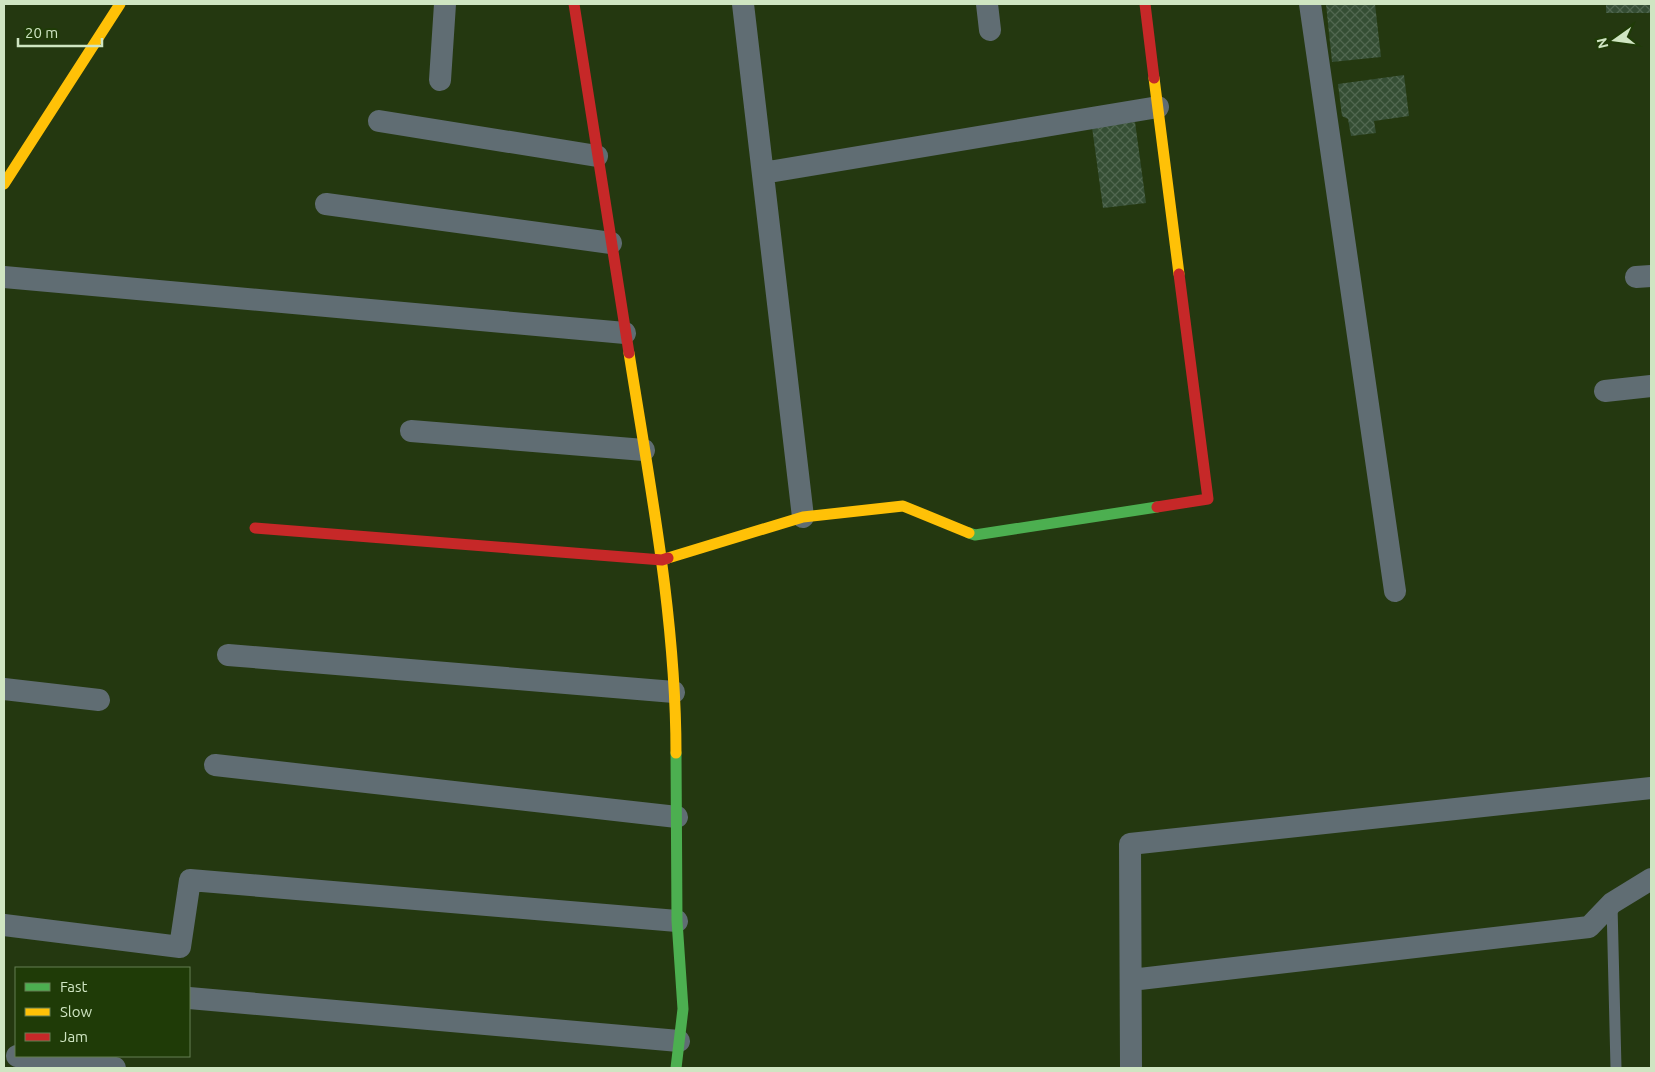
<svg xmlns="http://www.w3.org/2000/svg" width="1655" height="1072" viewBox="0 0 1655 1072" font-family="Ubuntu,sans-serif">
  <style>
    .building { fill: url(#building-cross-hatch) }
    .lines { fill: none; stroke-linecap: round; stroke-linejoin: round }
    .lane { stroke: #606d73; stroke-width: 11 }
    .street { stroke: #606d73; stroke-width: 22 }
    .fast { stroke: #4caf50; stroke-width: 11 }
    .slow { stroke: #ffc107; stroke-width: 11 }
    .jam { stroke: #c62828; stroke-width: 11 }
  </style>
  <defs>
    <pattern id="building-cross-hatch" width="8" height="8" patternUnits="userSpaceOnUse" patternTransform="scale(1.25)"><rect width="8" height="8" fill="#354e34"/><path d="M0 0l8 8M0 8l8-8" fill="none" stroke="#516750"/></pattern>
  </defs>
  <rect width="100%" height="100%" fill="#243810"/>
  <path class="building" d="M1326 4H1375L1381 57 1332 62Z
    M1606 4H1651V13H1606Z
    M1404 75 1409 116 1374 121 1376 133 1351 136 1348 119 1342 116 1338 84Z
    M1135 122 1146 203 1103 208 1092 127Z"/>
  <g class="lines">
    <path class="lane" d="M1612 905 1616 1068"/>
    <path class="street" d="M743 4 803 517
      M987 4 990 30
      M1310 4 1395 591
      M440 80 445 4
      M379 121 597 156
      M763 173 1158 107
      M326 204 611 243
      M4 277 625 333
      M1636 277 1651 276
      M1605 391 1651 386
      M411 431 644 450
      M228 655 674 692
      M4 689 99 700
      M215 765 677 817
      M4 925 180 947 190 880 677 921
      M1131 980 1589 927 1612 903 1651 879
      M189 998 679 1041
      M17 1056 115 1068
      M1131 1068 1130 844 1651 788"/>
    <path class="fast" d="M969 533 975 535 1157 507
      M676 1068 683 1009 677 921 676 753"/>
    <path class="slow" d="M1154 78 1179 274
      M4 184 120 4
      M629 353C650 486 676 619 676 753
      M668 558 803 517 903 506 969 533"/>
    <path class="jam" d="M574 4 629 353
      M1145 4 1154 78
      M1157 507 1208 499 1179 274
      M255 528 662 560 668 558"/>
  </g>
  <rect width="1655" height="1072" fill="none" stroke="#cfe5c2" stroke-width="10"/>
  <rect x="15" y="967" width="175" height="90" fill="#1f3b07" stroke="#657f52"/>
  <rect x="25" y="983" width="25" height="8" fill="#4caf50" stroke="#657f52"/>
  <text x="60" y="992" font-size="15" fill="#cfe5c2">Fast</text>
  <rect x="25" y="1008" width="25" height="8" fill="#ffc107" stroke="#657f52"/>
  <text x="60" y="1017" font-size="15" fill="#cfe5c2">Slow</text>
  <rect x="25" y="1033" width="25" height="8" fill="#c62828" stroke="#657f52"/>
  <text x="60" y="1042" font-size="15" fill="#cfe5c2">Jam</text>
  <g transform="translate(1615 40) rotate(256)" stroke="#1f3b07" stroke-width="4" paint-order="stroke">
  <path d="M0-4L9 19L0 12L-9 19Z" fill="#cfe5c2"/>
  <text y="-8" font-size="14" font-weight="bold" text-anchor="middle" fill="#cfe5c2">N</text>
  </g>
  <path d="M18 38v8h84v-8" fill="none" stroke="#cfe5c2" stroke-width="2.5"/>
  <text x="25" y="38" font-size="15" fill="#cfe5c2" stroke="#1f3b07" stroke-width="4" paint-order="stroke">20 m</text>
</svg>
